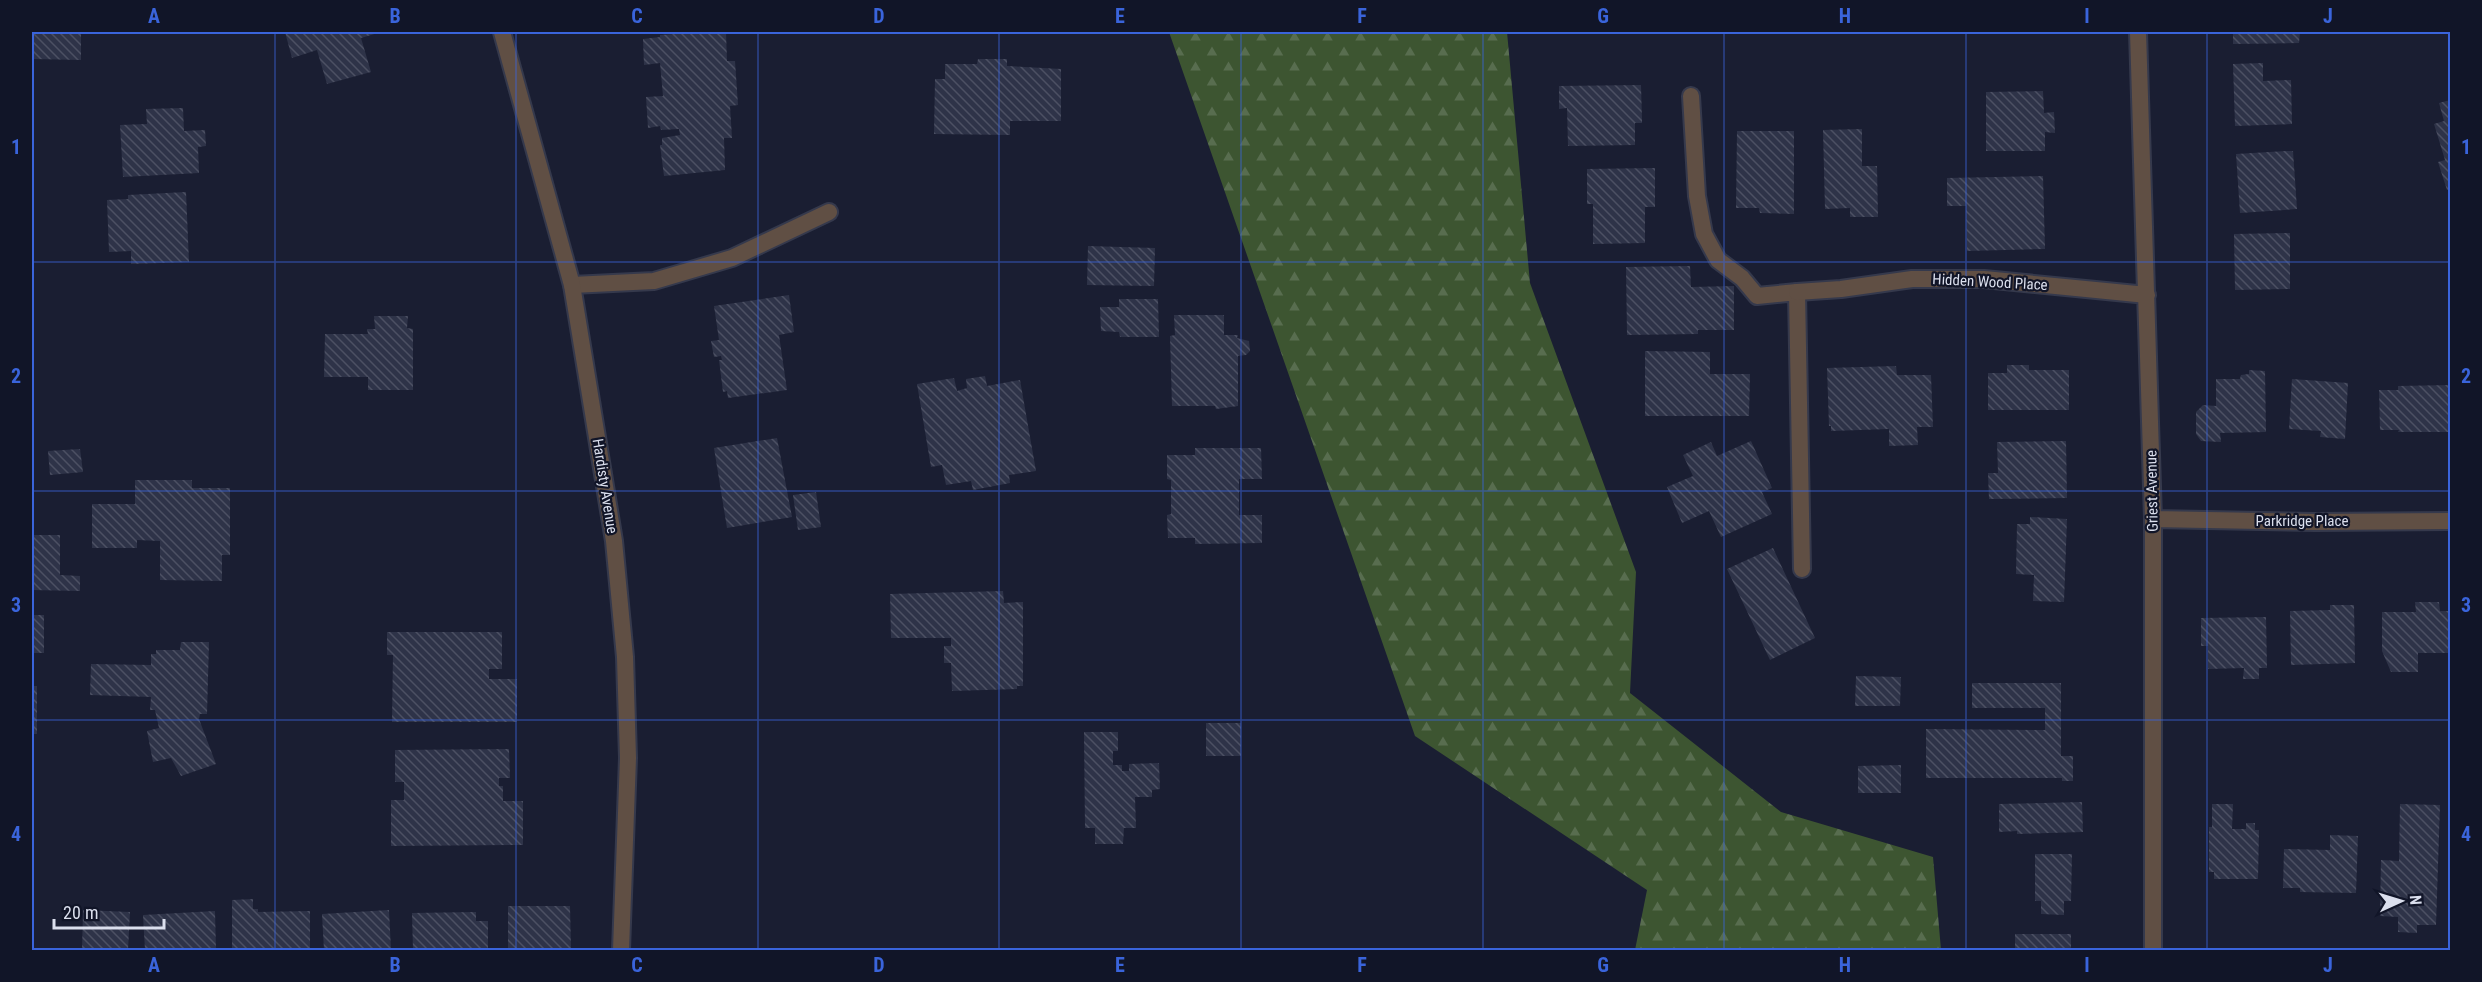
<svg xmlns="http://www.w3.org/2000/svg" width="2482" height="982" viewBox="0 0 2482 982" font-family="'Roboto Condensed',sans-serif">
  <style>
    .forest { fill: url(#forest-firs) }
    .building { fill: url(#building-back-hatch) }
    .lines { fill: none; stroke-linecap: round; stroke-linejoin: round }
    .service-casing { stroke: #35394c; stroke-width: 20 }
    .minor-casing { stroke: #35394c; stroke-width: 20 }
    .service { stroke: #604f44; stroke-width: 16 }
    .minor { stroke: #604f44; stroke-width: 16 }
    .grid { fill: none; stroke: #3a64db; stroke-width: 1.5; stroke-opacity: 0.55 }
    .labels { text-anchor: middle; stroke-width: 4.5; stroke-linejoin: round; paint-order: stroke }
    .street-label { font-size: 15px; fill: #dbdfed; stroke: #111528 }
    .neatline { fill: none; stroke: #3a64db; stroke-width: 2 }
    .grid-label { font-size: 20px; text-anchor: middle; font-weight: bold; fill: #3a64db }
  </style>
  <defs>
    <pattern id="forest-firs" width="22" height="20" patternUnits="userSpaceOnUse" patternTransform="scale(1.5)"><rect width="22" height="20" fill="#3d5531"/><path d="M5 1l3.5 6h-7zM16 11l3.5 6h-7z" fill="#586d4f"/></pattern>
    <pattern id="building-back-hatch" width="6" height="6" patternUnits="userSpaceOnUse" patternTransform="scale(1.5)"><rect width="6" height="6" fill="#2e3348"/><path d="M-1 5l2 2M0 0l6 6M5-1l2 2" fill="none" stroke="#4c5063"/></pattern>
  </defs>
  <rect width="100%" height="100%" fill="#1a1e32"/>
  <path class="forest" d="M1169 32H1507L1530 283 1636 572 1630 693 1781 812 1933 857 1941 950H1635L1647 890 1415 736Z"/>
  <path class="building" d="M32 32H81V60L32 59Z
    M285 32H381L361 38 371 72 327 84 317 50 292 58Z
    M704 32H726L727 61H735L738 105 730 106 732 138H724L725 170 664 176 660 145H662V138L680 135 679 129 661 130 660 126 648 128 646 97 663 96 660 63 644 65 643 39 660 37V35Z
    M2233 32H2300L2299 43 2233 44Z
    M978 59H1007V66L1061 69V121H1010V135L934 134 935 79H945V64H977Z
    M2263 63V81L2291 80 2292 124 2235 126 2233 64Z
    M1641 85 1642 120V123H1635V145L1568 146 1567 108 1559 109V86Z
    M2043 91 2044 113 2054 112 2055 133 2045 132V151H1986V92Z
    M2450 100V189L2447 190 2438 162 2445 160 2434 124 2444 121 2439 103Z
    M183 108 184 131 205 130 206 146 198 147 199 173 123 177 120 125 147 124 146 109Z
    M1862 129V166H1877L1878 217H1850V208L1825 209 1823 130Z
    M1737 131H1794V214L1760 213 1759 208H1736Z
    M2286 151H2293L2297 209 2240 213 2236 154Z
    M1655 168V207H1645V243L1593 244V204H1587V169Z
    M2043 176 2045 249 1967 251 1966 206H1947V178Z
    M186 192 189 262 131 264V251L109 252 107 200 128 199V195Z
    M2290 233V289L2235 290 2234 234Z
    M1088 246 1155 248 1154 286 1087 285Z
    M1690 266 1691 287 1734 286V330H1698V334L1627 335 1626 267Z
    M789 295 794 332 779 335 787 390 728 398 727 391 723 392 719 360H722L721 356 714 357 711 341 719 340 714 306Z
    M1119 299H1158L1159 337H1120L1119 332 1101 331 1100 307H1119Z
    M1174 315H1224V335H1238L1237 338 1249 341 1250 351 1246 355 1238 356V406L1216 409 1215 406H1172L1170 336 1175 335Z
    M374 316H408L407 328 413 329V390H368V377H324L325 334H368L367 329H375Z
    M1645 351 1710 352V374H1750L1749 416H1645Z
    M2007 365H2029V370H2069V410H1988V373H2007Z
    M1896 366 1897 375H1931L1933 427H1917L1918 445 1889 446V429L1831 431V426H1829L1827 368Z
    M2249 370 2265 371 2266 432 2220 433 2221 442 2201 441 2196 434V412L2203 405 2216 406V379H2240L2241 375 2249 374Z
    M985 376 987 386 1020 380 1036 471 1009 475 1010 483 973 490 971 481 946 485 942 465 931 467 917 384 954 378 957 391 967 388 966 379Z
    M2292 379 2348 383 2345 439 2320 437 2321 431 2289 429Z
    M2450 385V432H2398L2399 430H2380L2379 390H2398V386Z
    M777 438 792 517 727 528 714 448Z
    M1751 441 1772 488 1762 492 1772 514 1721 537 1709 511 1682 523 1667 487 1693 476 1683 455 1711 442 1717 456Z
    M2066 441 2067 498 1989 499 1988 473H1998L1997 442Z
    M1195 448H1261L1262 479H1239V515H1262V543L1195 544V538H1168L1167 515 1171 514V480L1167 479V455H1195Z
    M80 449 83 472 50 475 48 451Z
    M135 480H192V488H230V555H222V581L160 580V541L137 540V548H92V504H135Z
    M816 492 821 527 798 530 793 495Z
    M2030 517 2067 519 2064 602 2033 601 2034 575 2016 574 2017 524H2030Z
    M32 535H60V575L80 576V591L32 590Z
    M1773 548 1815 638 1770 660 1727 569Z
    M1003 591 1004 603 1023 602V686H1017V689L952 691 951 663H944V646H951V638H891L890 594Z
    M2415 602H2439L2440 611H2450V653H2418V672H2391L2382 651V612H2416Z
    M2330 605H2354L2355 663 2291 665 2290 611 2330 610Z
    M32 615H44V653H32Z
    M2266 617 2267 668H2259V679H2243L2244 668 2208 669V646H2201V618Z
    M387 632H502V669H489V679H517V722H392L393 655H387Z
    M181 642H209L207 714H200L199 719 216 764 181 776 171 758 153 762 147 731 159 728 155 710H150L151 697 90 695 91 664 151 665V654H156V650H180Z
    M1856 676 1901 677 1900 706H1855Z
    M1972 683H2061V756H2073V781H2062V778H1926V729L2045 730V708H1972Z
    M32 686H37V734H32Z
    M1206 723H1241V756H1206Z
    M1084 732H1118V751H1113V765H1122V771H1129V764L1159 763 1160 789 1152 790V797H1135L1136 828H1124L1123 844H1095V828H1085Z
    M509 749 510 778H499V786H503V801H523V845L391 846V800H404V782H395V750Z
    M1901 765V793H1858V766Z
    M2082 802 2083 832 2017 834V831L1999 832V804Z
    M2212 804H2233L2232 829H2246V823H2255V830H2259L2258 879H2214V872H2209V827H2212Z
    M2400 804 2440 805 2436 925H2417V933L2398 932V917L2380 916 2381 860 2399 861Z
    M2330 835 2358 836 2356 893 2300 892V888H2283L2284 849 2330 850Z
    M2035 854H2072L2071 901H2064V915L2041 914V901H2035Z
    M253 899V909H258V912L310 911V950H232V900Z
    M508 906H570L571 950H508Z
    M83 910 130 912 128 950H82Z
    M389 910 391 950H324L322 914Z
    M215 911 216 950H145L143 915Z
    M476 912V921H488V950H413L412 913Z
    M2015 934H2071V950H2015Z"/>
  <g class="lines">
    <g class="service-casing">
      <path id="service" d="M1691 96 1697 196 1704 234 1718 260 1742 278 1757 296 1797 292 1802 569
        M572 285 654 281 732 258 829 212"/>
    </g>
    <g class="minor-casing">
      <path id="minor" d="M502 32 572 285 614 541 625 657 628 758 621 950
        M2138 32 2153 519V950
        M1797 292 1841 289 1912 279H1984L2147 295
        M2153 519 2315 522 2450 521"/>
    </g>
    <use href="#service" class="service"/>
    <use href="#minor" class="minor"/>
  </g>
  <path class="grid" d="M275 32V950M516 32V950M758 32V950M999 32V950M1241 32V950M1483 32V950M1724 32V950M1966 32V950M2207 32V950M32 262H2450M32 491H2450M32 720H2450"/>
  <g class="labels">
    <g class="street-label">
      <text transform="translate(1990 282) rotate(3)" y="5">Hidden Wood Place</text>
      <text transform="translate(605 486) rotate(81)" y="5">Hardisty Avenue</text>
      <text transform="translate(2152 491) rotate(-91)" y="5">Griest Avenue</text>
      <text x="2302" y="526">Parkridge Place</text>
    </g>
  </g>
  <rect width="2482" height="982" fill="none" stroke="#111528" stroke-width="66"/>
  <g transform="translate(2401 901) rotate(86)" stroke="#111528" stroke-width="4.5" paint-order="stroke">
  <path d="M0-4.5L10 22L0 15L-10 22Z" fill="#dbdfed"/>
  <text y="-9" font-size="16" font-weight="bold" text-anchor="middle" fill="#dbdfed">N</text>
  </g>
  <path d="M54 919v9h110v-9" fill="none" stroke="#dbdfed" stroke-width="3"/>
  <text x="63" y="919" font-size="18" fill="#dbdfed" stroke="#111528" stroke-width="4.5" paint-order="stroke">20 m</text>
  <rect x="33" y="33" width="2416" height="916" class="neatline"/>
  <g class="grid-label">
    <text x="154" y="23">A</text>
    <text x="395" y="23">B</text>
    <text x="637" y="23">C</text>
    <text x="879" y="23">D</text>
    <text x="1120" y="23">E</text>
    <text x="1362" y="23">F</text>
    <text x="1603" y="23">G</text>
    <text x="1845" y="23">H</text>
    <text x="2087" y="23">I</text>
    <text x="2328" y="23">J</text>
    <text x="16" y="154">1</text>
    <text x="2466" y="154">1</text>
    <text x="16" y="383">2</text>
    <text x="2466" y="383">2</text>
    <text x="16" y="612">3</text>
    <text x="2466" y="612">3</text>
    <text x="16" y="841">4</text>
    <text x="2466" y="841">4</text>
    <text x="154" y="972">A</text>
    <text x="395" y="972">B</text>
    <text x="637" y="972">C</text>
    <text x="879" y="972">D</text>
    <text x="1120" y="972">E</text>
    <text x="1362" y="972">F</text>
    <text x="1603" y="972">G</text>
    <text x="1845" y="972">H</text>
    <text x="2087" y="972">I</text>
    <text x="2328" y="972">J</text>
  </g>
</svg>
